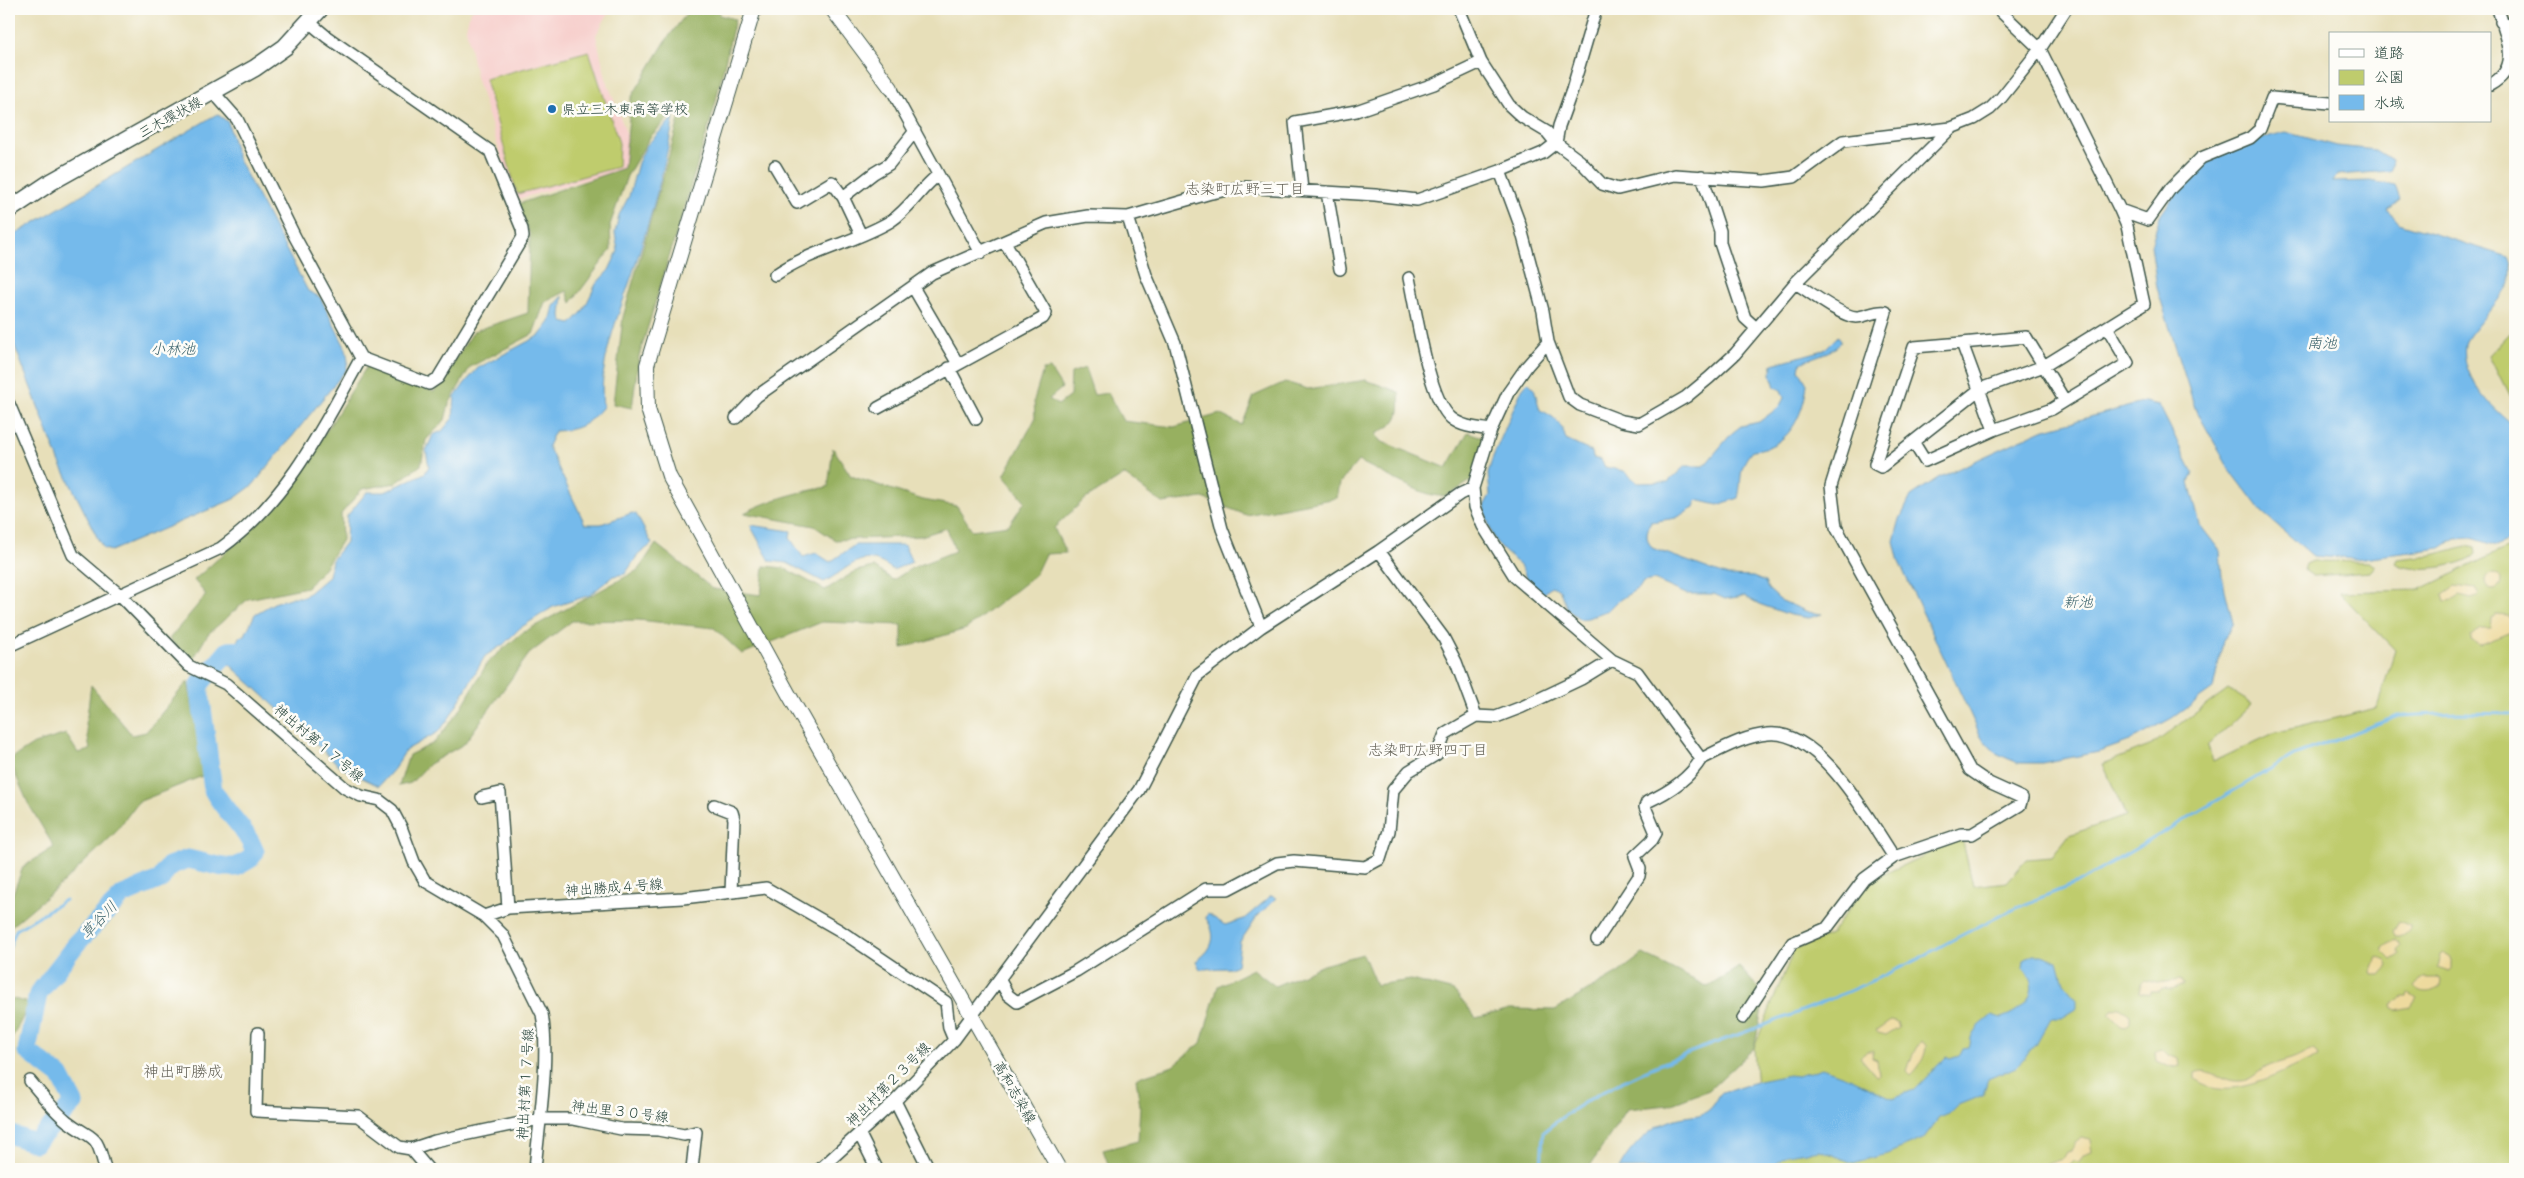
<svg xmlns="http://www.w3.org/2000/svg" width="2524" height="1178" viewBox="0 0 2524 1178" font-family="Kalam,'Klee One',sans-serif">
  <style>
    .built { fill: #f7d0cd }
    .green { fill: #bfcc6d; stroke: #6f8450 }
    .forest { fill: #97b060; stroke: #5b764a }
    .sand { fill: #eeda9e; stroke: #868c69 }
    .water { fill: #75baeb; stroke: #4a7c90 }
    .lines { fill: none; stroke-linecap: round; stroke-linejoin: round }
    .stream { stroke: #75baeb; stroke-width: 3 }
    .river { stroke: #75baeb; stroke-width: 19 }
    .minor-casing { stroke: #3d5548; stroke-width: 14 }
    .tertiary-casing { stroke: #3d5548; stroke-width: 16 }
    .secondary-casing { stroke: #3d5548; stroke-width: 19 }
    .minor { stroke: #fff; stroke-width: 11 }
    .tertiary { stroke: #fff; stroke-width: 14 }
    .secondary { stroke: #fff; stroke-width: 16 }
    .poi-dot { fill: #1f6fb2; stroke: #fdfcf7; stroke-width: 2 }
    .labels { text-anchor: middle; stroke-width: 5; stroke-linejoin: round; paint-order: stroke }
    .poi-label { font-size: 14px; fill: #1f3d34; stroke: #fdfcf7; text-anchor: start }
    .street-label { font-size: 14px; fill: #1f3d34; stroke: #fdfcf7 }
    .neighbourhood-label { font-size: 15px; fill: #656358; stroke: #fdfcf7 }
    .water-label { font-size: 15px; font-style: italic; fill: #39626b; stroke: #fdfcf7 }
    .quarter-label { font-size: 16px; fill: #656358; stroke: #fdfcf7 }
  </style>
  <rect width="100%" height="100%" fill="#fdfcf7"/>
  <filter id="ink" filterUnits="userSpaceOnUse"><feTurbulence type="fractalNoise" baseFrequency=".02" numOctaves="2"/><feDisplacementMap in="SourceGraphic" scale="10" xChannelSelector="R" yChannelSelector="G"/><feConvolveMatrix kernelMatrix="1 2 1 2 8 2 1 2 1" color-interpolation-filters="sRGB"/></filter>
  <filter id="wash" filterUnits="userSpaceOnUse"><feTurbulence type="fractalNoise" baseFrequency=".0096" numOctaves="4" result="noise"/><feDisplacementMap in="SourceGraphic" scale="20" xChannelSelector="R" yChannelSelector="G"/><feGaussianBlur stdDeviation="1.12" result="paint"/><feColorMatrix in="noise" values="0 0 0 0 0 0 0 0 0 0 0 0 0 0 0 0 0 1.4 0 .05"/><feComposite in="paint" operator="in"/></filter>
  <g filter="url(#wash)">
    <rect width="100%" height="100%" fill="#e7dfb9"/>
    <path class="built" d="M474 9H611L596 35 606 78 629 141 626 168 515 200 476 77 466 28 470 12Z"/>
    <path class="green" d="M589 51 619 143 618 167 517 194 485 79Z
      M2515 328V407L2489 355Z
      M2515 544V1169H1763L1754 1048 1794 949 1830 935 1869 881 1962 838 1973 886 2007 882 2027 859 2052 857 2069 835 2126 816 2103 764 2152 745 2228 689 2252 704 2208 746 2213 762 2274 733 2377 708 2395 650 2339 592 2419 590Z
      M2466 546 2475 548 2476 554C2465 567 2408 574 2395 563L2397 559 2433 555Z
      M2313 561 2368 562 2375 566 2370 572 2313 576 2304 570 2306 564Z"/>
    <path class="forest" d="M690 9H721L719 15 735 19 713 113 639 356 632 408 613 404 623 317 684 102 650 137 627 176 610 225 611 250 571 303 567 291 545 302 533 334 470 367 449 404 445 420 426 440 421 465 396 483 362 489 341 514 342 540 325 567 307 587 248 599 208 634 192 661 169 639 206 595 194 580 282 502 367 366 434 392 474 331 528 313 530 235 518 204 624 168 631 98 667 39Z
      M1085 368 1094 395 1108 393 1123 421 1174 427 1220 414 1242 425 1254 396 1285 382 1308 389 1366 380 1399 392C1401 417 1399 422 1376 434L1380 441 1447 468 1468 432 1485 438 1474 479C1465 484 1452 495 1442 496 1425 498 1377 469 1358 461L1340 483 1337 498 1246 515 1203 498 1162 503 1124 475 1084 500 1054 528 1066 553 1045 554 1035 575 966 629 902 648V625L822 622 742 654 714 628 638 620 572 621 529 654 464 744 429 764 411 783 399 786 409 755 434 743 460 710 488 662 522 633 638 570 656 544 713 589 761 595 764 566 784 568 825 590 856 571 874 567 893 580 912 568 955 551 947 528 921 536 835 540 814 526 744 513C771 499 798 492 828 487L833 448 851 476 923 500 957 506 972 530 1009 525 1025 501 1004 476 1035 419 1034 400 1043 370 1050 369 1062 388 1049 399 1058 405 1070 396 1071 373Z
      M188 681 205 775 138 802 114 834 65 881 9 928V904L23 867 54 847 28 803 9 760 34 744 66 734 78 753 90 750 86 724 91 685 132 735 146 732Z
      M1363 954 1376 985 1411 980 1454 991 1476 1018 1510 1009 1555 1010 1618 973 1643 954 1708 987 1739 967 1765 995 1754 1048 1709 1090 1669 1105 1627 1109 1588 1169H1110L1103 1150 1138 1141 1140 1106 1136 1078 1173 1066 1201 1043 1218 986 1253 969 1275 986 1323 965Z
      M9 998 30 1003 9 1044Z"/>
    <path class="sand" d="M2485 581a8 8 0 1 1 16 0a8 8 0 1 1-16 0Z
      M2455 586 2476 589 2479 595 2472 599 2459 596 2453 600 2445 601 2443 594Z
      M2496 615 2508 616 2515 620V628L2512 632 2479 645 2471 640V636L2480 628H2490L2491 618Z
      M2399 921 2410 926V929L2402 936H2395L2393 931Z
      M2395 939 2401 945 2398 950 2400 955 2392 960 2383 951V948Z
      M2443 952 2451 957V970L2449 971 2437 967 2440 954Z
      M2377 957 2387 961 2389 966 2381 975H2372L2371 973Z
      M2424 977H2438L2442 980 2441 987C2434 992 2421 995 2415 987Z
      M2144 980 2156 983 2181 980 2183 985 2172 990 2162 989 2160 992H2150L2149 995 2139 992 2141 983Z
      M2409 994 2417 999 2411 1008 2396 1011 2393 1009 2392 1005 2404 997H2408Z
      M2120 1007 2130 1015V1023L2126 1027 2121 1026 2109 1014 2112 1010Z
      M1892 1020 1897 1022 1899 1027 1886 1035 1878 1033 1876 1031Z
      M1921 1041 1926 1045C1926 1056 1919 1068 1911 1075L1907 1071 1912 1056Z
      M2162 1049 2168 1055 2179 1059 2180 1066 2172 1068 2156 1061 2155 1051Z
      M2314 1049 2318 1052 2319 1056C2284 1070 2230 1105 2195 1079V1073C2210 1066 2222 1082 2239 1081 2252 1081 2256 1072 2267 1067 2277 1062 2289 1061 2300 1055 2305 1053 2308 1050 2314 1049Z
      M1868 1051H1873L1872 1058 1877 1060 1879 1075 1876 1076 1860 1057Z
      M2081 1138 2091 1140 2093 1152 2084 1155 2080 1162 2074 1161 2067 1169H2043L2047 1164 2062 1159 2066 1152 2071 1151 2074 1143Z"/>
    <path class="water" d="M217 114 228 122 237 157 308 291 320 297 346 349 348 361 346 370 253 485 234 499 111 551 104 549 99 541 59 461 9 331V238Z
      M674 117C665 170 649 223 632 275 618 317 598 362 603 407 587 425 579 430 555 431L548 446 585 524H601L632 513 636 514 652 544 638 555 625 574 613 576 590 595 553 607 520 628 504 644 485 656 448 720 438 732 406 750 394 769 379 786 342 768 228 663 239 637 245 635 255 614 274 603 293 597H304L329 576 332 560 346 542 347 516 367 492H385L425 473 429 466 426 451 433 435 442 431 453 418 455 397 465 383 478 368 540 335 550 322 554 306 563 296 561 316 563 322 571 324 583 311 596 284 609 270 618 251 615 233 619 215 629 196 638 163 646 146Z
      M2286 132 2337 146 2376 150 2392 160 2390 171 2337 175 2333 182 2370 181 2395 185 2400 200 2388 210 2399 223 2509 257C2513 266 2513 273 2510 283 2509 288 2479 323 2473 331 2470 335 2466 340 2465 344 2460 377 2492 408 2515 426V536L2497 546 2471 538 2455 539 2441 548 2355 559 2313 556 2262 512 2228 467 2195 408 2157 288 2151 245 2160 216 2184 181 2209 158 2270 136Z
      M1838 336 1841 340C1838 353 1812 355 1800 364L1799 370 1807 384C1803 417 1788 448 1753 450 1737 468 1743 477 1738 498L1718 505 1696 500 1694 508 1676 518 1651 522C1646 532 1645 538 1652 548L1728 576 1753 577 1765 582 1768 589 1780 600 1808 612 1822 614 1809 618 1790 615 1759 604 1744 596 1725 599 1714 594H1686L1654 580 1643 582 1640 587 1616 602 1608 610 1588 618 1580 619 1568 610 1559 589 1551 586 1542 595 1526 579C1524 565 1511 558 1502 549 1492 540 1487 519 1484 506L1490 495 1488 474 1492 459 1522 389 1528 382 1534 388 1540 410C1556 417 1562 424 1566 440L1592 452 1593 458 1601 460 1605 467 1624 471 1638 483 1668 482 1685 466H1704L1732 433 1741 426 1759 422 1779 407 1784 398 1781 390 1775 387 1771 375 1772 364 1824 350Z
      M2145 402 2159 405 2193 473 2189 482 2200 525 2220 551 2222 577 2233 623 2223 641 2213 689 2172 718 2130 741 2099 752 2042 763H2017L1996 753 1981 737 1899 562 1894 541 1900 519 1911 496 1938 478 2042 430Z
      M750 525 791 531 790 538 803 557 816 553 830 562 855 545H904L912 562 893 570C862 546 851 568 824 582L787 563 770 561Z
      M1271 896 1276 898 1256 918 1240 942 1237 965 1230 968 1200 969 1196 961C1214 949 1218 935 1205 917L1208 914 1225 925 1244 919Z
      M2033 955H2042L2058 961 2064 983 2077 999V1008L2061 1018H2051L2036 1045 2016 1067 1988 1079 1983 1095 1958 1105 1949 1114 1939 1118 1923 1139 1887 1154 1853 1163 1820 1150 1787 1155 1770 1169H1619C1628 1150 1651 1126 1672 1120 1697 1112 1706 1122 1720 1094L1759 1081 1789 1075 1798 1076 1822 1068 1852 1079 1892 1098 1914 1090 1946 1057 1950 1059 1959 1056 1963 1048 1969 1047C1971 1042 1970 1039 1972 1035 1976 1027 1986 1021 1992 1015L2001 1018C2025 1010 2043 990 2023 968L2024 960Z"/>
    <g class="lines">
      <path class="stream" d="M9 949 16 930 65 900
        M1541 1169 1543 1132C1622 1066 1726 1043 1819 1004 1852 990 1884 976 1916 960 1931 952 1946 943 1962 935 1998 916 2037 898 2076 884L2294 755 2398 716 2458 713 2515 714"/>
      <path class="river" d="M9 1134 35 1143 74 1103 60 1076 27 1051 38 994 77 943 123 895 161 879 169 866 188 859 223 867H236L250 859 255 852C246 827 225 813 213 790L199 685 228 651 246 650"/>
    </g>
  </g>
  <g filter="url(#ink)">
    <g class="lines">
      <g class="minor-casing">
        <path id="minor" d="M1459 9 1481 62 1509 105 1522 117 1547 132 1556 143 1580 161 1602 184 1618 189 1675 175 1764 181 1794 177 1843 141 1951 128 1974 119 1990 109 2001 98 2040 49 2066 9
          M2501 22 2515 28
          M2490 85C2523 67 2506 37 2498 9
          M891 88 981 253
          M214 93 237 119 295 237 361 358 429 384 438 378 523 237 522 229 490 151 327 37 309 22
          M775 166 797 203 832 182 843 197 861 235
          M1500 171 1520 225 1543 311 1548 342 1569 397 1580 405 1622 421 1639 424 1686 397 1709 378 1735 354 1795 283 1951 128
          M1702 176 1720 231V243L1745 318 1756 328
          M1302 190 1295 122 1356 111 1434 84 1481 62
          M1327 192 1340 269
          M843 197 874 173 889 164 915 131
          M2120 210 2148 220 2171 188 2201 158 2250 138 2260 129 2272 98 2330 103
          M1128 217 1146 275 1175 343 1222 529 1261 627
          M775 275C811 250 854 243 891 221 909 209 921 188 938 175
          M1409 278C1416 310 1428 398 1451 418 1462 427 1477 428 1491 430
          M913 287 958 364
          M1548 342 1527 366 1508 393 1491 430 1473 488 1475 507 1483 526 1515 577 1612 660 1637 672 1701 759C1722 749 1744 736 1768 734 1821 729 1869 820 1894 857L1961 834H1972L2020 805 2022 798 1989 783 1970 770 1836 527 1831 486 1886 312C1875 310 1866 317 1856 317 1840 316 1809 291 1795 283
          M949 368 976 419
          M2065 401 2128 363 2107 327
          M9 404 73 555 120 595 189 666 226 684 345 788 361 796 379 800 392 810 401 827 414 862 425 881 484 916 503 935 542 1014C550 1057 539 1123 535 1169
          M878 408 1043 318 1046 313 1005 242
          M736 418 757 396 932 273 1046 223 1088 216 1128 217 1211 193 1243 187 1375 195 1417 200 1500 171 1543 153 1556 143 1559 126 1572 90 1596 9
          M1994 430 1962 343 1914 347 1875 464 1881 467 1980 389 2044 366 2144 304 2127 226 2120 210 2040 49 1998 9
          M1914 443 1925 461 1994 430 2052 409 2065 401 2026 337 1962 343
          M1379 551 1443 637 1456 662 1476 716
          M9 646 221 548C287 501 323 427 361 358
          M482 797 500 793 508 908
          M714 805 732 812 734 819 731 892
          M484 916 508 908 683 898 766 888 839 930 946 1002 949 1028 954 1040
          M1597 940 1639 876 1640 869 1635 856 1652 840 1656 833 1645 807 1647 802C1667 793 1689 779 1701 759
          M999 979 1008 995 1017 1002 1076 971 1206 889H1228L1277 863 1294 861 1365 867 1380 859 1389 831 1393 790 1409 771 1437 754 1445 734 1476 716 1496 717 1522 707 1581 679 1612 660
          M1743 1018 1792 943 1827 928 1864 879 1894 857
          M258 1033 256 1111 358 1116 399 1147 411 1149 428 1169
          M30 1081C41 1094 53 1110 67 1121 94 1142 96 1130 105 1169
          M895 1101 929 1169
          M859 1133 877 1169
          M411 1149 435 1141 539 1119H573L621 1129 658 1130 684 1135 696 1132 692 1169
          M820 1169 895 1101 954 1040 1139 790 1198 675 1261 627 1379 551 1460 494 1473 488"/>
      </g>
      <g class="tertiary-casing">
        <path id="tertiary" d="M754 9 647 365 648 409 669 476 788 693 1059 1169
          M832 9 891 88"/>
      </g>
      <g class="secondary-casing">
        <path id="secondary" d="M9 210 51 182 255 68 285 47 320 9"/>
      </g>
      <use href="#minor" class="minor"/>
      <use href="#tertiary" class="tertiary"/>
      <use href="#secondary" class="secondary"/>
    </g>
  </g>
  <circle class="poi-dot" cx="552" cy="109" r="5"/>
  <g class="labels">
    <g class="poi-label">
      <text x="562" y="114">県立三木東高等学校</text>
    </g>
    <g class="street-label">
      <text transform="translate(170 117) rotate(-29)" y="5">三木環状線</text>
      <text transform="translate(319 743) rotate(40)" y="5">神出村第１７号線</text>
      <text transform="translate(614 887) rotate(-4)" y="5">神出勝成４号線</text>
      <text transform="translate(525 1084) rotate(-87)" y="5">神出村第１７号線</text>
      <text transform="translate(888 1084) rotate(-45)" y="5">神出村第２３号線</text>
      <text transform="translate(1015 1092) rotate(60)" y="5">高和志染線</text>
      <text transform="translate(620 1111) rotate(7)" y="5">神出里３０号線</text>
    </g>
    <g class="neighbourhood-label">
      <text x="1245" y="194">志染町広野三丁目</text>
      <text x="1428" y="755">志染町広野四丁目</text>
    </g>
    <g class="water-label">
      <text x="2322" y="348">南池</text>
      <text x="173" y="354">小林池</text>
      <text x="2078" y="607">新池</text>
      <text transform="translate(99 920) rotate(-46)" y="5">草谷川</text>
    </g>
    <g class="quarter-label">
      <text x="183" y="1077">神出町勝成</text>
    </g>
  </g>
  <rect width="2524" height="1178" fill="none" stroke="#fdfcf7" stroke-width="30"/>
  <rect x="2329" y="32" width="162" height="90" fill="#fdfcf7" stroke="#a4b0a9"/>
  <rect x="2339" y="49" width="25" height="8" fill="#ffffff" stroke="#a4b0a9"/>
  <text x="2374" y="58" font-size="15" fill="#1f3d34">道路</text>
  <rect x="2339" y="70" width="25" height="15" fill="#bfcc6d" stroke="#a4b0a9"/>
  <text x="2374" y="82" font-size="15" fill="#1f3d34">公園</text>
  <rect x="2339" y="95" width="25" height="15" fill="#75baeb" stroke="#a4b0a9"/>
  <text x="2374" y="108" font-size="15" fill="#1f3d34">水域</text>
</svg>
